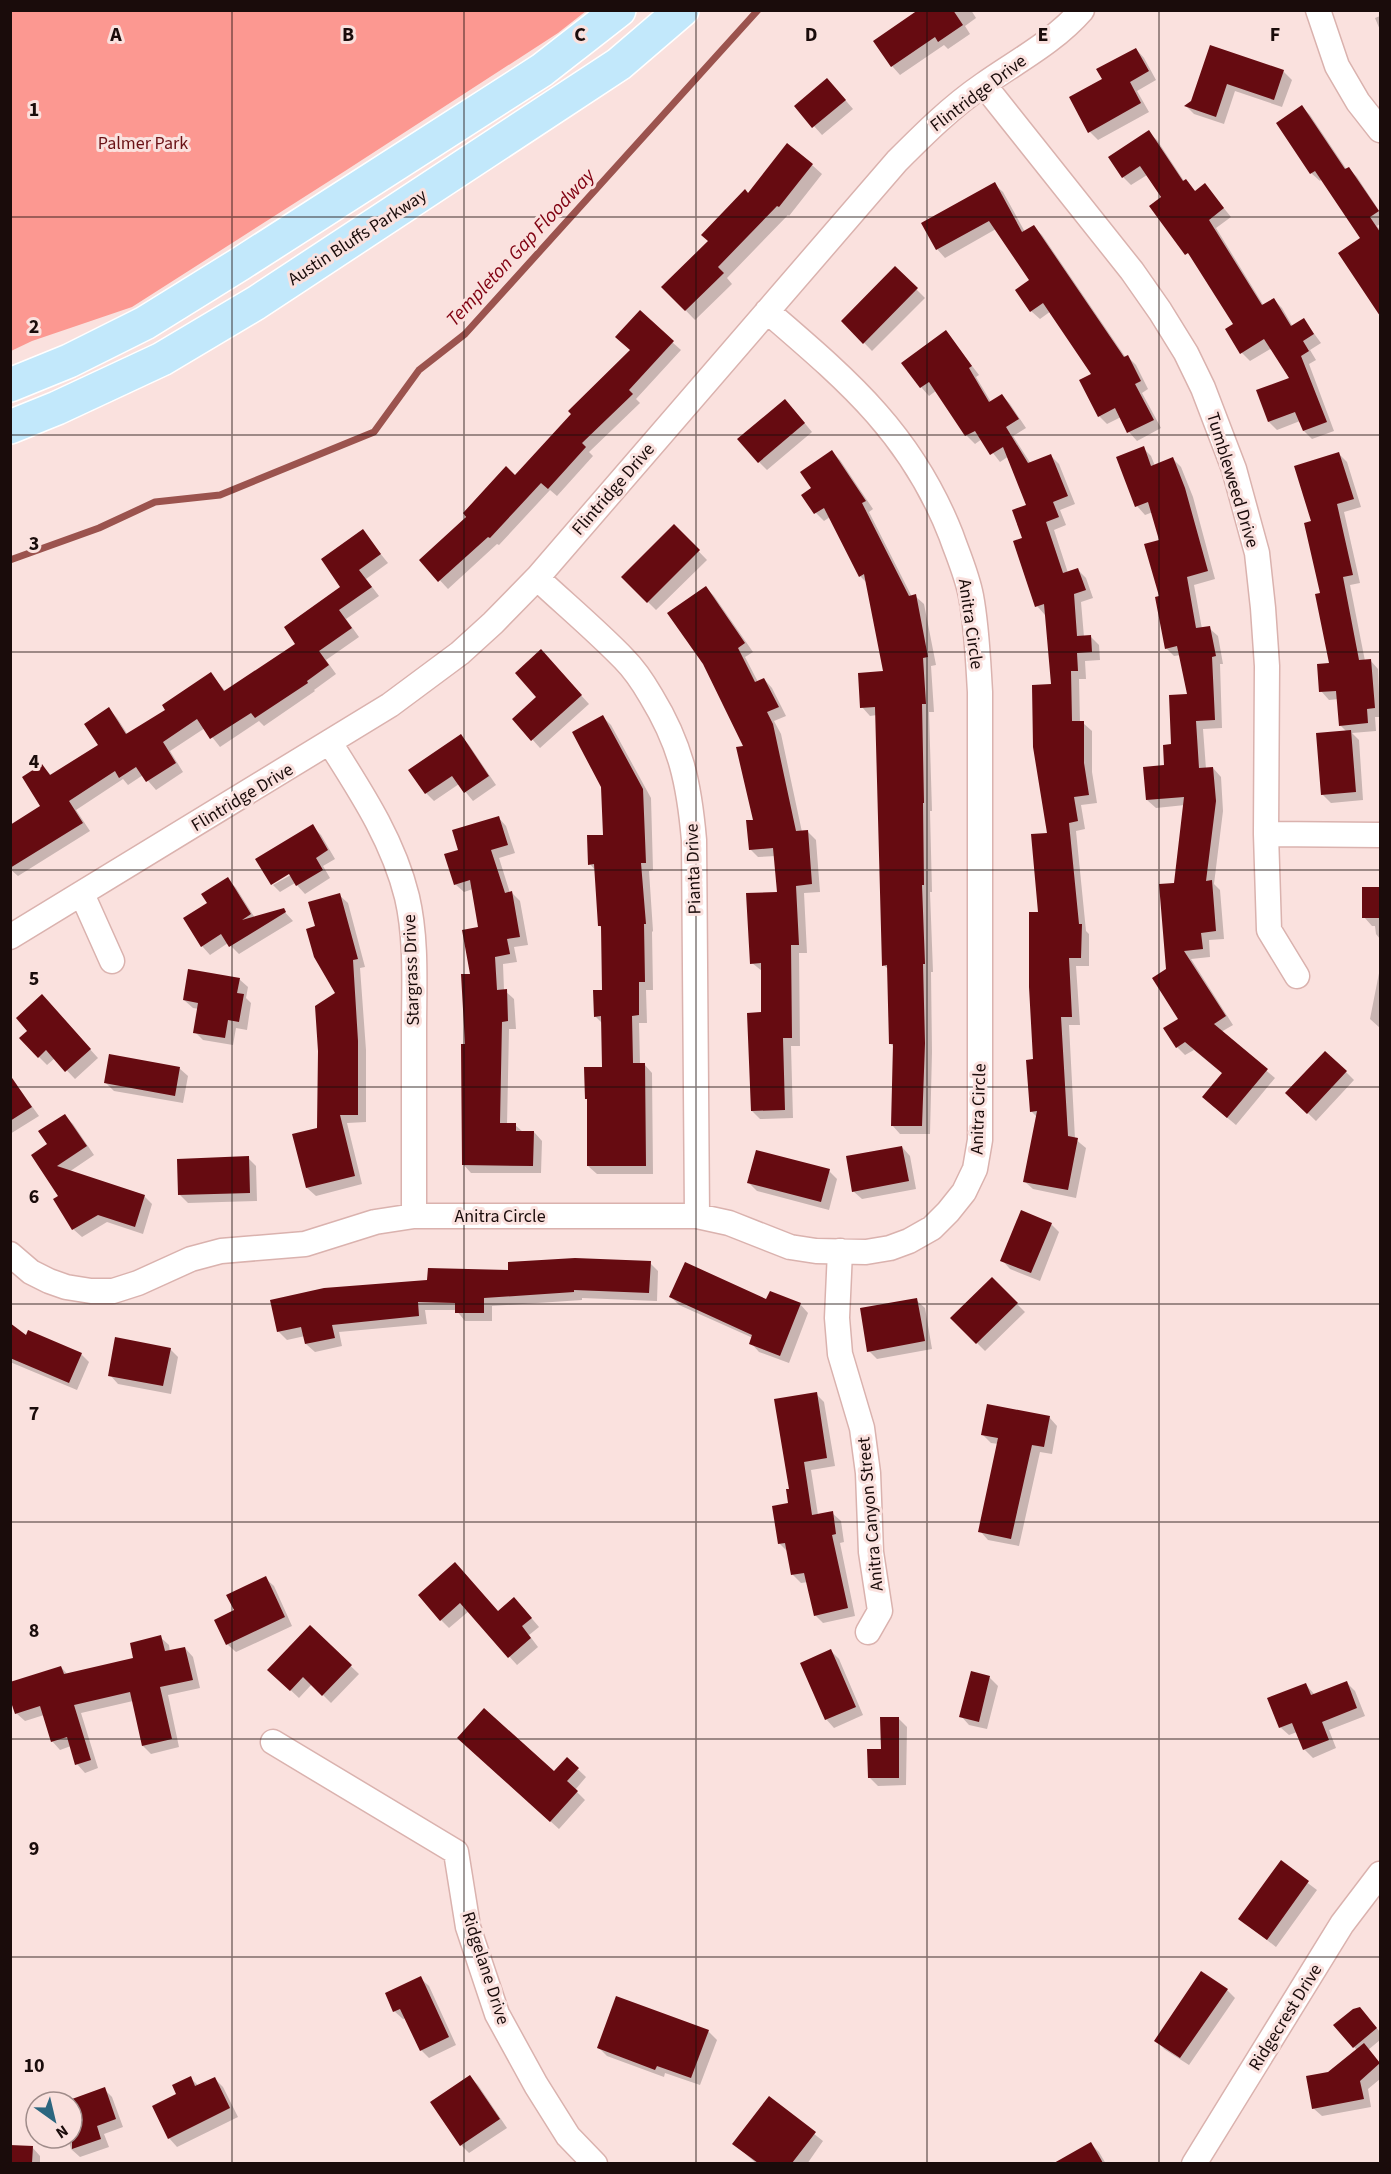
<svg xmlns="http://www.w3.org/2000/svg" width="1391" height="2174" viewBox="0 0 1391 2174" font-family="'Source Sans 3',sans-serif">
  <style>
    .green { fill: #fc9891 }
    .shadow { fill: #0003 }
    .lines { fill: none; stroke-linecap: round; stroke-linejoin: round }
    .stream { stroke: #9b534e; stroke-width: 7 }
    .building { fill: #660b11 }
    .street-casing { stroke: #dab2ae; stroke-width: 27 }
    .primary-casing { stroke: #fff; stroke-width: 36 }
    .street { stroke: #fff; stroke-width: 24 }
    .primary { stroke: #c2e8fb; stroke-width: 33 }
    .grid { fill: none; stroke: #1a0c0b; stroke-width: 1.5; stroke-opacity: 0.55 }
    .labels { text-anchor: middle; stroke-width: 6; stroke-linejoin: round; paint-order: stroke }
    .street-label { font-size: 18px; fill: #1a0c0b; stroke: #fae1de }
    .park-label { font-size: 18px; fill: #6a1115; stroke: #fae1de }
    .water-label { font-size: 20px; font-style: italic; fill: #800111; stroke: #fae1de }
    .grid-label { font-size: 20px; text-anchor: middle; font-weight: bold; fill: #1a0c0b; stroke: #fae1de; stroke-width: 6; stroke-linejoin: round; paint-order: stroke }
  </style>
  <rect width="100%" height="100%" fill="#fae1de"/>
  <path class="green" d="M10 11 11 10 586 11 558 33 345 171 132 307 32 341 11 351Z"/>
  <path class="shadow" d="M919 10H971L976 18 965 26 970 34 948 49 944 45 900 75 892 66 875 41Z
    M1380 16V30L1375 18Z
    M1211 47 1283 71 1292 80 1282 107 1235 91 1224 124 1194 114 1186 106 1192 102Z
    M1136 49 1144 58 1156 80 1137 91 1149 112 1098 140 1090 132 1104 80Z
    M835 88 853 109 822 135 796 106Z
    M1302 107 1310 115 1347 170 1349 169 1357 177 1380 212V224L1377 226 1380 230V313L1340 253 1362 238 1322 179 1320 181 1311 173Z
    M1148 132 1157 140 1184 181 1196 192 1205 185 1231 217 1216 228 1264 306 1274 300 1282 308 1293 327 1304 320 1321 343 1310 350 1316 360 1309 364 1334 431 1312 439 1304 431 1300 421 1277 430 1269 422 1258 391 1291 378 1272 348 1250 361 1242 353 1235 324 1195 262 1151 206 1163 197 1147 175 1131 185 1123 177Z
    M812 165 822 174 789 216 788 215 727 278 732 284 695 320 663 287 710 241 748 195Z
    M994 184 1003 192 1025 232 1033 226 1042 235 1126 358 1128 357 1136 365 1148 389 1142 393 1161 428 1137 441 1129 432 1121 417 1107 424 1099 416 1093 374 1051 311 1040 319 1031 311V281L996 229 945 258 937 249Z
    M895 268 925 298 872 351 843 321Z
    M946 332 979 375 976 377 991 402 1002 395 1010 404 1026 428 1013 436 1031 464 1051 456 1059 464 1075 504 1060 510 1066 525 1054 530 1068 573 1078 570 1086 578 1093 598 1081 602 1084 637H1091L1099 645 1100 660 1085 661 1086 679H1079L1080 723H1083L1092 731V772L1097 803 1081 805 1085 829 1076 831 1086 931 1089 934V966H1076L1080 1025H1069L1075 1139 1086 1148 1076 1198 1033 1189 1024 1181 1037 1117 1031 1111 1040 914 1049 834 1052 686 1047 614 1045 615 1037 606 1024 539 1028 505 1009 456 1000 462 982 439 975 444 967 436 937 390 929 396 921 387Z
    M672 342 681 350 636 399 640 403 589 452 593 456 557 496 550 490 499 545 497 544 448 589 421 560Z
    M793 409 812 432 767 470 759 462Z
    M1143 448 1151 456 1155 466 1173 459 1181 467 1193 497 1215 579 1194 585 1202 629 1209 628 1218 636 1223 664H1220L1222 728 1203 729 1206 769 1213 768 1221 777 1223 811 1214 884 1220 890 1224 939 1209 940 1210 957 1191 959 1233 1025 1221 1032 1275 1078 1236 1125 1212 1105 1223 1074 1194 1050 1185 1055 1177 1047 1180 1020 1167 970 1185 805 1156 808 1147 800 1166 767 1188 696 1181 655 1174 656 1166 648 1161 597V541L1153 512 1145 515 1137 506Z
    M832 452 840 460 873 509 869 512 912 597 915 596 924 604 936 665 931 666 934 712H929L932 811H930L932 892H930L933 972H931L932 1052 930 1134H900L892 1125 894 1047 890 1043 889 970 884 965 877 715 870 716 862 707 884 672 867 583 860 576 830 517 824 521 816 513 813 488Z
    M1339 454 1347 462 1361 507 1344 512 1360 583 1350 585 1365 661 1370 660 1378 669 1380 717H1375L1376 731 1352 733 1359 740 1363 800 1331 803 1322 794 1347 732 1340 725 1338 699 1329 700 1321 691 1331 664 1313 522Z
    M674 526 707 560 656 610 623 577Z
    M362 531 388 563 366 579 379 596 346 619 359 637 326 660 336 674 314 690 315 691 264 726 259 721 220 747 205 728 170 751 183 772 156 790 143 775 128 785 123 779 76 810 90 831 18 876 10 869V827L43 807 42 766 52 776 100 745 109 709 117 718 128 735 167 710 211 674 226 692 297 644 342 587Z
    M706 588 714 596 753 652 745 657 758 682 764 679 772 688 786 716 774 721 781 734 802 832H808L816 840 820 892 804 893 807 953H799L800 1046H791L793 1118 760 1119 752 1111 763 1014 762 971 752 963 779 893 776 856 758 857 750 849 754 821 745 747Z
    M549 660 589 704 540 748 532 739 539 697Z
    M603 717 611 725 651 798 653 870 649 871 653 931 652 932 653 990H646L647 1023H639L640 1064H644L652 1073 653 1174H597L588 1166 603 1068 602 1023 595 1016 604 991 602 928 599 925 595 870 590 864 604 836Z
    M461 736 469 745 496 785 473 801 459 784 434 801 426 793Z
    M498 817 506 826 515 853 499 858 510 893H512L520 901 528 945 514 947 517 962 503 964 504 990 514 999 516 1029H509L507 1125H515L523 1132H534L542 1141 541 1173H471L463 1164 466 1046 471 975 480 929 473 889 464 892 455 884 460 850Z
    M312 826 321 835 335 859 323 866 330 878 305 894 295 883 280 892 273 885 296 872Z
    M228 879 236 888 255 918 283 910 293 921 239 954 228 943 210 955 202 946 185 918 209 903Z
    M1363 889H1380V939L1376 934 1375 926H1372L1364 917Z
    M339 895 348 903 365 967 360 968 366 1050V1122L347 1123 362 1184 316 1196 307 1188 318 1129 337 994 317 927Z
    M1380 968V1028L1370 1019Z
    M239 979 248 987 246 998 251 1003 247 1030 236 1028 233 1045 203 1040 195 1032 199 1009 193 1008 184 1000Z
    M50 1005 98 1058 75 1079 55 1058 47 1065 39 1057 29 1031Z
    M179 1068 188 1076 183 1103 114 1091 105 1082Z
    M1346 1072 1354 1080 1316 1121 1287 1093Z
    M10 1076 39 1116 10 1134Z
    M64 1115 73 1124 94 1155 69 1172 144 1196 152 1204 143 1234 107 1222 82 1237 73 1229 61 1197 49 1145Z
    M902 1147 910 1156 916 1189 862 1199 853 1191Z
    M248 1158 256 1166 257 1201 188 1203 180 1195Z
    M829 1171 837 1179 829 1210 757 1191 748 1182Z
    M1051 1224 1059 1232 1040 1281 1010 1269 1002 1260Z
    M650 1263 658 1271 657 1301 582 1298V1300L492 1306V1321H465L456 1310H425L427 1324 339 1332 342 1346 315 1352 306 1344 305 1336 287 1340 278 1331 429 1281 510 1271Z
    M992 1279 1025 1312 985 1351 952 1318Z
    M670 1296 800 1304 808 1313 789 1363 759 1352 751 1343 753 1338 679 1305Z
    M916 1300 925 1308 932 1349 877 1359 869 1351Z
    M10 1325 27 1338 81 1354 89 1362 77 1390 10 1362Z
    M170 1349 178 1357 171 1394 118 1384 110 1375Z
    M816 1394 824 1402 835 1466 811 1470 818 1515 832 1513 841 1521 844 1542 840 1543 855 1616 823 1623 815 1615 808 1582 801 1583 793 1575 788 1552 779 1543Z
    M1049 1417 1057 1426 1052 1454 1040 1452 1019 1546 988 1540 980 1531 999 1444 991 1443 982 1434Z
    M455 1564 498 1613 522 1607 539 1627 529 1635 538 1647 517 1665 469 1611 449 1628 441 1620Z
    M265 1578 274 1586 292 1626 236 1652 227 1644 236 1611Z
    M310 1627 359 1674 331 1703 312 1684 299 1698 269 1670Z
    M160 1637 169 1645 170 1652 185 1648 193 1657 200 1688 168 1695 179 1747 151 1754 143 1746 133 1701 81 1713 98 1768 85 1773 77 1764 71 1746 60 1750 52 1741 44 1715 25 1721 16 1713 61 1667 68 1675 135 1659Z
    M831 1651 839 1659 863 1715 834 1728 826 1719Z
    M972 1673 990 1678 998 1686 987 1729 969 1725 961 1716Z
    M1346 1682 1355 1691 1365 1716 1329 1730 1336 1748 1313 1758 1304 1749 1297 1732 1289 1735 1280 1727 1306 1685 1315 1695Z
    M899 1719 907 1727 906 1785 878 1786 870 1778Z
    M467 1746 554 1773 567 1759 586 1777 575 1790 585 1800 559 1829Z
    M1281 1863 1317 1890 1276 1947 1240 1919Z
    M420 1978 429 1986 456 2045 429 2058 421 2050 406 2018 403 2019 394 2011Z
    M1227 1990 1235 1998 1189 2065 1164 2049 1156 2040Z
    M1368 2018 1380 2032V2040L1368 2050 1380 2064V2079L1368 2089 1371 2107 1322 2116 1313 2108 1329 2073 1357 2050 1354 2047Z
    M708 2031 717 2040 700 2085 665 2073 664 2077 607 2056 599 2048Z
    M470 2077 478 2085 507 2128 469 2153 461 2145Z
    M190 2078 199 2086 215 2079 223 2087 238 2117 177 2147 169 2138 178 2095Z
    M104 2089 112 2097 123 2127 104 2134 109 2147 80 2157 71 2149 68 2138H72V2102H68Z
    M769 2098 823 2141 807 2164H757L734 2144Z
    M1091 2144 1099 2152 1106 2164H1057Z
    M10 2146 32 2147 40 2156V2164H10Z"/>
  <g class="lines">
    <path class="stream" d="M10 560 99 528 155 502 220 495 374 432 419 370 465 334 758 10"/>
  </g>
  <path class="building" d="M918 10H953L963 25 938 42 935 37 891 67 873 41Z
    M1210 45 1284 70 1274 100 1227 84 1216 117 1184 106 1191 101Z
    M1136 48 1149 71 1130 82 1141 103 1088 133 1069 97 1102 79 1096 69Z
    M827 78 846 100 812 128 794 106Z
    M1302 105 1345 169 1349 167 1379 211 1370 217 1380 232V316L1338 253 1360 238 1315 171 1310 174 1276 123Z
    M1149 130 1183 181 1186 179 1195 191 1205 183 1224 208 1209 220 1262 305 1274 298 1291 326 1304 318 1314 334 1303 341 1309 351 1301 356 1327 422 1303 431 1295 412 1268 422 1256 390 1289 378 1264 339 1240 354 1225 329 1233 324 1188 253 1185 255 1149 206 1161 197 1140 166 1122 178 1108 157Z
    M787 143 813 164 779 207 777 206 718 267 724 273 685 311 661 287 708 241 701 235 745 189 748 193Z
    M995 182 1022 232 1034 225 1124 357 1128 355 1141 381 1135 384 1154 420 1127 433 1115 408 1098 417 1079 380 1091 374 1043 303 1030 312 1015 290 1029 280 989 221 936 250 921 223Z
    M895 266 918 288 863 344 841 321Z
    M640 310 674 341 629 390 633 394 582 443 586 447 548 489 541 483 490 538 488 537 438 582 419 560 466 517 463 513 506 466 515 475 571 414 568 411 630 350 615 337Z
    M946 330 972 366 969 368 989 402 1002 394 1019 419 1006 427 1028 463 1051 454 1068 496 1053 502 1059 517 1046 522 1063 573 1078 568 1086 590 1074 594 1077 636 1091 635 1092 652 1077 653 1078 671H1071L1072 721H1084V763L1089 795 1074 797 1078 821 1069 823 1079 924H1082L1081 958H1069L1072 1017H1061L1068 1136 1078 1138 1068 1190 1023 1182 1037 1111 1030 1112 1026 1060 1033 1059 1029 987V912H1038L1031 834 1047 833 1033 747 1032 685 1051 684 1044 604 1035 607 1013 541 1022 538 1012 510 1026 505 1003 447 990 455 975 431 965 436 929 382 920 388 901 363Z
    M785 399 805 423 758 463 737 439Z
    M1144 446 1151 466 1173 457 1185 488 1208 571 1187 577 1196 628 1210 626 1216 656 1212 657 1215 720 1196 721 1199 768 1213 767 1216 801 1206 881 1212 880 1216 931 1201 933 1203 949 1184 951 1226 1016 1214 1024 1268 1069 1227 1118 1202 1097 1222 1073 1185 1042 1176 1048 1163 1028 1178 1019 1152 978 1166 969 1159 884 1174 883 1184 797 1146 800 1143 767 1164 765 1163 745 1171 744 1169 695 1187 694 1177 646 1165 649 1155 597 1159 596 1144 544 1159 540 1148 502 1135 507 1116 457Z
    M832 450 866 501 862 503 909 596 916 594 928 657 923 658 926 704H922L924 803H923L924 885H922L925 964H923L925 1043 922 1126H891L893 1044H889L887 965 882 966 875 707 860 708 858 673 883 671 864 574 859 577 824 508 814 514 801 495 811 488 800 472Z
    M1339 452 1354 499 1337 504 1353 575 1343 577 1359 660 1371 659 1375 708 1367 709 1368 723 1339 726 1336 691 1319 692 1317 664 1329 663 1315 594 1320 593 1304 523 1311 521 1294 466Z
    M674 524 700 550 647 603 621 577Z
    M363 529 381 554 359 570 372 587 339 610 352 628 319 651 329 665 307 681 308 683 255 718 251 713 210 739 197 719 163 742 176 763 146 782 136 767 119 778 115 771 69 801 83 823 10 868V825L40 806 22 777 42 764 50 775 98 745 84 724 109 707 126 734 165 710 162 705 211 672 224 691 295 644 284 627 340 587 321 559Z
    M706 586 745 643 738 648 755 682 764 678 779 707 767 712 773 724 796 831 808 830 812 884 796 886 799 945H791L792 1038H783L785 1110 751 1111 747 1013 761 1012V963L750 964 746 893 777 892 773 848 749 850 746 820H753L736 747 743 746 703 664 667 613Z
    M541 649 582 695 531 741 512 719 536 697 515 673Z
    M603 715 643 789 646 863H641L646 924H644L645 982H639V1015L632 1016 633 1063H645L646 1166H587V1099H585L584 1067H602L601 1016 594 1017 593 990H602L601 926H598L594 864 588 865 587 835H603L601 787 572 732Z
    M1351 730 1356 792 1321 795 1316 733Z
    M461 734 489 776 464 793 452 776 425 794 408 770Z
    M499 816 508 845 491 850 505 893 512 891 520 937 507 939 510 954 495 957 497 990 507 989 508 1021 502 1022 500 1123H516V1131H534L533 1166 462 1165 461 1044H465L461 974H470L462 930 478 927 470 880 454 885 444 854 458 850 452 830Z
    M313 824 328 850 316 858 323 870 296 886 289 874 271 885 255 859Z
    M228 877 251 914 242 920 284 908 286 912 229 947 221 934 201 947 183 918 207 903 201 894Z
    M1362 887H1380V918H1362Z
    M340 893 358 959 353 960 358 1041V1115H340L355 1176 306 1188 292 1134 317 1128 318 1051 315 1006 335 993 314 957 306 929 315 926 308 902Z
    M188 969 240 978 237 993 244 994 239 1022 228 1020 225 1038 193 1033 198 1003 183 1000Z
    M42 994 91 1049 65 1072 46 1050 38 1058 19 1038 27 1031 16 1018Z
    M1325 1051 1347 1071 1307 1114 1285 1093Z
    M109 1054 180 1067 175 1096 104 1083Z
    M10 1075 32 1107 10 1121Z
    M65 1114 87 1146 57 1166 145 1195 135 1227 98 1215 72 1230 53 1199 58 1196 31 1155 47 1144 38 1131Z
    M902 1146 909 1181 852 1192 846 1156Z
    M756 1150 830 1169 821 1202 747 1183Z
    M249 1156 250 1193 178 1195 177 1159Z
    M1021 1210 1052 1223 1031 1273 1000 1261Z
    M575 1258 651 1261 649 1293 574 1290V1292L484 1298V1313H455V1303L418 1302 419 1316 332 1325 335 1338 305 1344 301 1327 277 1332 270 1300 324 1288 427 1280 428 1268 508 1270V1262Z
    M685 1262 766 1299 770 1291 801 1303 780 1356 749 1344 752 1335 669 1297Z
    M992 1277 1018 1303 976 1344 950 1318Z
    M917 1298 925 1341 867 1352 860 1308Z
    M10 1323 26 1335 28 1330 82 1353 69 1383 10 1358Z
    M115 1337 171 1348 163 1386 108 1376Z
    M817 1392 827 1458 804 1462 812 1515 833 1511 836 1534 832 1535 848 1608 814 1616 804 1573 791 1575 785 1543 778 1544 772 1506 788 1503 786 1489H789L774 1399Z
    M987 1404 1050 1416 1044 1447 1032 1445 1011 1539 978 1532 998 1438 981 1435Z
    M455 1562 498 1611 514 1597 532 1618 522 1626 531 1638 508 1658 460 1603 440 1621 418 1595Z
    M266 1576 285 1617 226 1645 214 1620 234 1610 226 1595Z
    M310 1625 352 1665 322 1696 303 1677 290 1691 267 1670Z
    M161 1635 165 1651 185 1647 193 1680 160 1687 172 1739 142 1746 130 1692 74 1705 91 1760 75 1765 67 1737 51 1742 40 1706 15 1714 10 1699V1682L61 1666 64 1674 133 1658 130 1643Z
    M831 1649 856 1707 825 1720 800 1663Z
    M971 1671 990 1676 979 1722 959 1717Z
    M1347 1681 1357 1708 1322 1722 1329 1740 1303 1750 1292 1723 1279 1728 1267 1698 1306 1683 1311 1695Z
    M484 1708 554 1771 567 1757 579 1768 567 1781 578 1791 550 1822 457 1738Z
    M880 1717H899V1778H868L867 1749H881Z
    M1281 1860 1309 1881 1267 1940 1238 1919Z
    M1201 1971 1228 1989 1180 2058 1154 2041Z
    M421 1976 449 2037 420 2051 400 2009 393 2012 385 1993Z
    M616 1996 709 2030 691 2078 657 2066 655 2070 597 2048Z
    M1360 2007 1377 2028 1353 2048 1333 2025 1353 2009Z
    M1364 2043 1380 2063 1360 2081 1364 2099 1312 2109 1306 2076 1328 2072Z
    M470 2075 500 2119 460 2146 430 2102Z
    M191 2076 195 2086 215 2077 230 2108 168 2139 152 2106 176 2094 172 2085Z
    M105 2087 116 2119 97 2126 101 2139 72 2149V2099Z
    M769 2096 816 2132 792 2163H758L732 2144Z
    M1091 2142 1103 2163H1054Z
    M10 2145 33 2146 32 2163H10Z"/>
  <g class="lines">
    <g class="street-casing">
      <path id="street" d="M1318 10 1337 66 1358 102 1380 130
        M984 85 1132 271 1160 311 1186 353 1203 388 1234 469 1257 553 1263 608 1267 666 1266 834 1269 930 1297 976
        M537 578C566 605 597 631 624 659 635 670 644 684 651 696 681 745 689 783 694 840L697 1216
        M330 743C361 792 393 840 407 897 417 940 414 986 414 1029 414 1091 414 1153 414 1216
        M1266 834 1380 835
        M82 894 112 961
        M10 937 390 705 460 653 493 623 537 578 897 161C924 134 951 107 983 85 1017 61 1054 42 1082 10
        M840 1251 837 1318 840 1354 862 1428 868 1473 871 1552 880 1611 868 1632
        M10 1254 31 1272 49 1281 66 1287 91 1291H113L138 1283 191 1259 221 1251 305 1244 375 1222 414 1216H697L729 1223 790 1247 816 1251 866 1252 890 1248 909 1241 932 1228 948 1212 964 1192 975 1169 980 1140V692C978 660 977 628 971 596 967 575 958 555 951 535 911 433 847 380 767 311
        M273 1742 456 1852 468 1927 497 2014 536 2085 568 2136 595 2164
        M1194 2164 1342 1924 1380 1874"/>
    </g>
    <g class="primary-casing">
      <path id="primary" d="M10 385 69 361 145 323 240 264 542 70 619 10
        M10 427 57 408 162 359 256 303 619 64 682 10"/>
    </g>
    <use href="#street" class="street"/>
    <use href="#primary" class="primary"/>
  </g>
  <path class="grid" d="M232 10V2164M464 10V2164M696 10V2164M927 10V2164M1159 10V2164M10 217H1380M10 435H1380M10 652H1380M10 870H1380M10 1087H1380M10 1304H1380M10 1522H1380M10 1739H1380M10 1957H1380"/>
  <g class="labels">
    <g class="street-label">
      <text transform="translate(978 93) rotate(-37)" y="6">Flintridge Drive</text>
      <text transform="translate(357 237) rotate(-33)" y="6">Austin Bluffs Parkway</text>
      <text transform="translate(1233 480) rotate(73)" y="6">Tumbleweed Drive</text>
      <text transform="translate(613 489) rotate(-49)" y="6">Flintridge Drive</text>
      <text transform="translate(971 624) rotate(82)" y="6">Anitra Circle</text>
      <text transform="translate(242 797) rotate(-31)" y="6">Flintridge Drive</text>
      <text transform="translate(693 869) rotate(-92)" y="6">Pianta Drive</text>
      <text transform="translate(411 970) rotate(-92)" y="6">Stargrass Drive</text>
      <text transform="translate(978 1109) rotate(-88)" y="6">Anitra Circle</text>
      <text x="500" y="1222">Anitra Circle</text>
      <text transform="translate(870 1514) rotate(-95)" y="6">Anitra Canyon Street</text>
      <text transform="translate(486 1968) rotate(72)" y="6">Ridgelane Drive</text>
      <text transform="translate(1285 2017) rotate(-58)" y="6">Ridgecrest Drive</text>
    </g>
    <g class="park-label">
      <text x="143" y="149">Palmer Park</text>
    </g>
    <g class="water-label">
      <text transform="translate(520 247) rotate(-47)" y="7">Templeton Gap Floodway</text>
    </g>
  </g>
  <g class="grid-label">
    <text x="116" y="41">A</text>
    <text x="348" y="41">B</text>
    <text x="580" y="41">C</text>
    <text x="811" y="41">D</text>
    <text x="1043" y="41">E</text>
    <text x="1275" y="41">F</text>
    <text x="34" y="116">1</text>
    <text x="34" y="333">2</text>
    <text x="34" y="550">3</text>
    <text x="34" y="768">4</text>
    <text x="34" y="985">5</text>
    <text x="34" y="1203">6</text>
    <text x="34" y="1420">7</text>
    <text x="34" y="1637">8</text>
    <text x="34" y="1855">9</text>
    <text x="34" y="2072">10</text>
  </g>
  <rect width="1391" height="2174" fill="none" stroke="#1a0c0b" stroke-width="24"/>
  <g transform="translate(54 2120) rotate(146)"><circle r="28" fill="#fae1de" stroke="#a08c8a" stroke-width="1.5"/>
  <path d="M0-4.5L10 22L0 15L-10 22Z" fill="#2c667f"/>
  <text y="-9" font-size="16" font-weight="bold" text-anchor="middle" fill="#1a0c0b">N</text>
  </g>
</svg>
